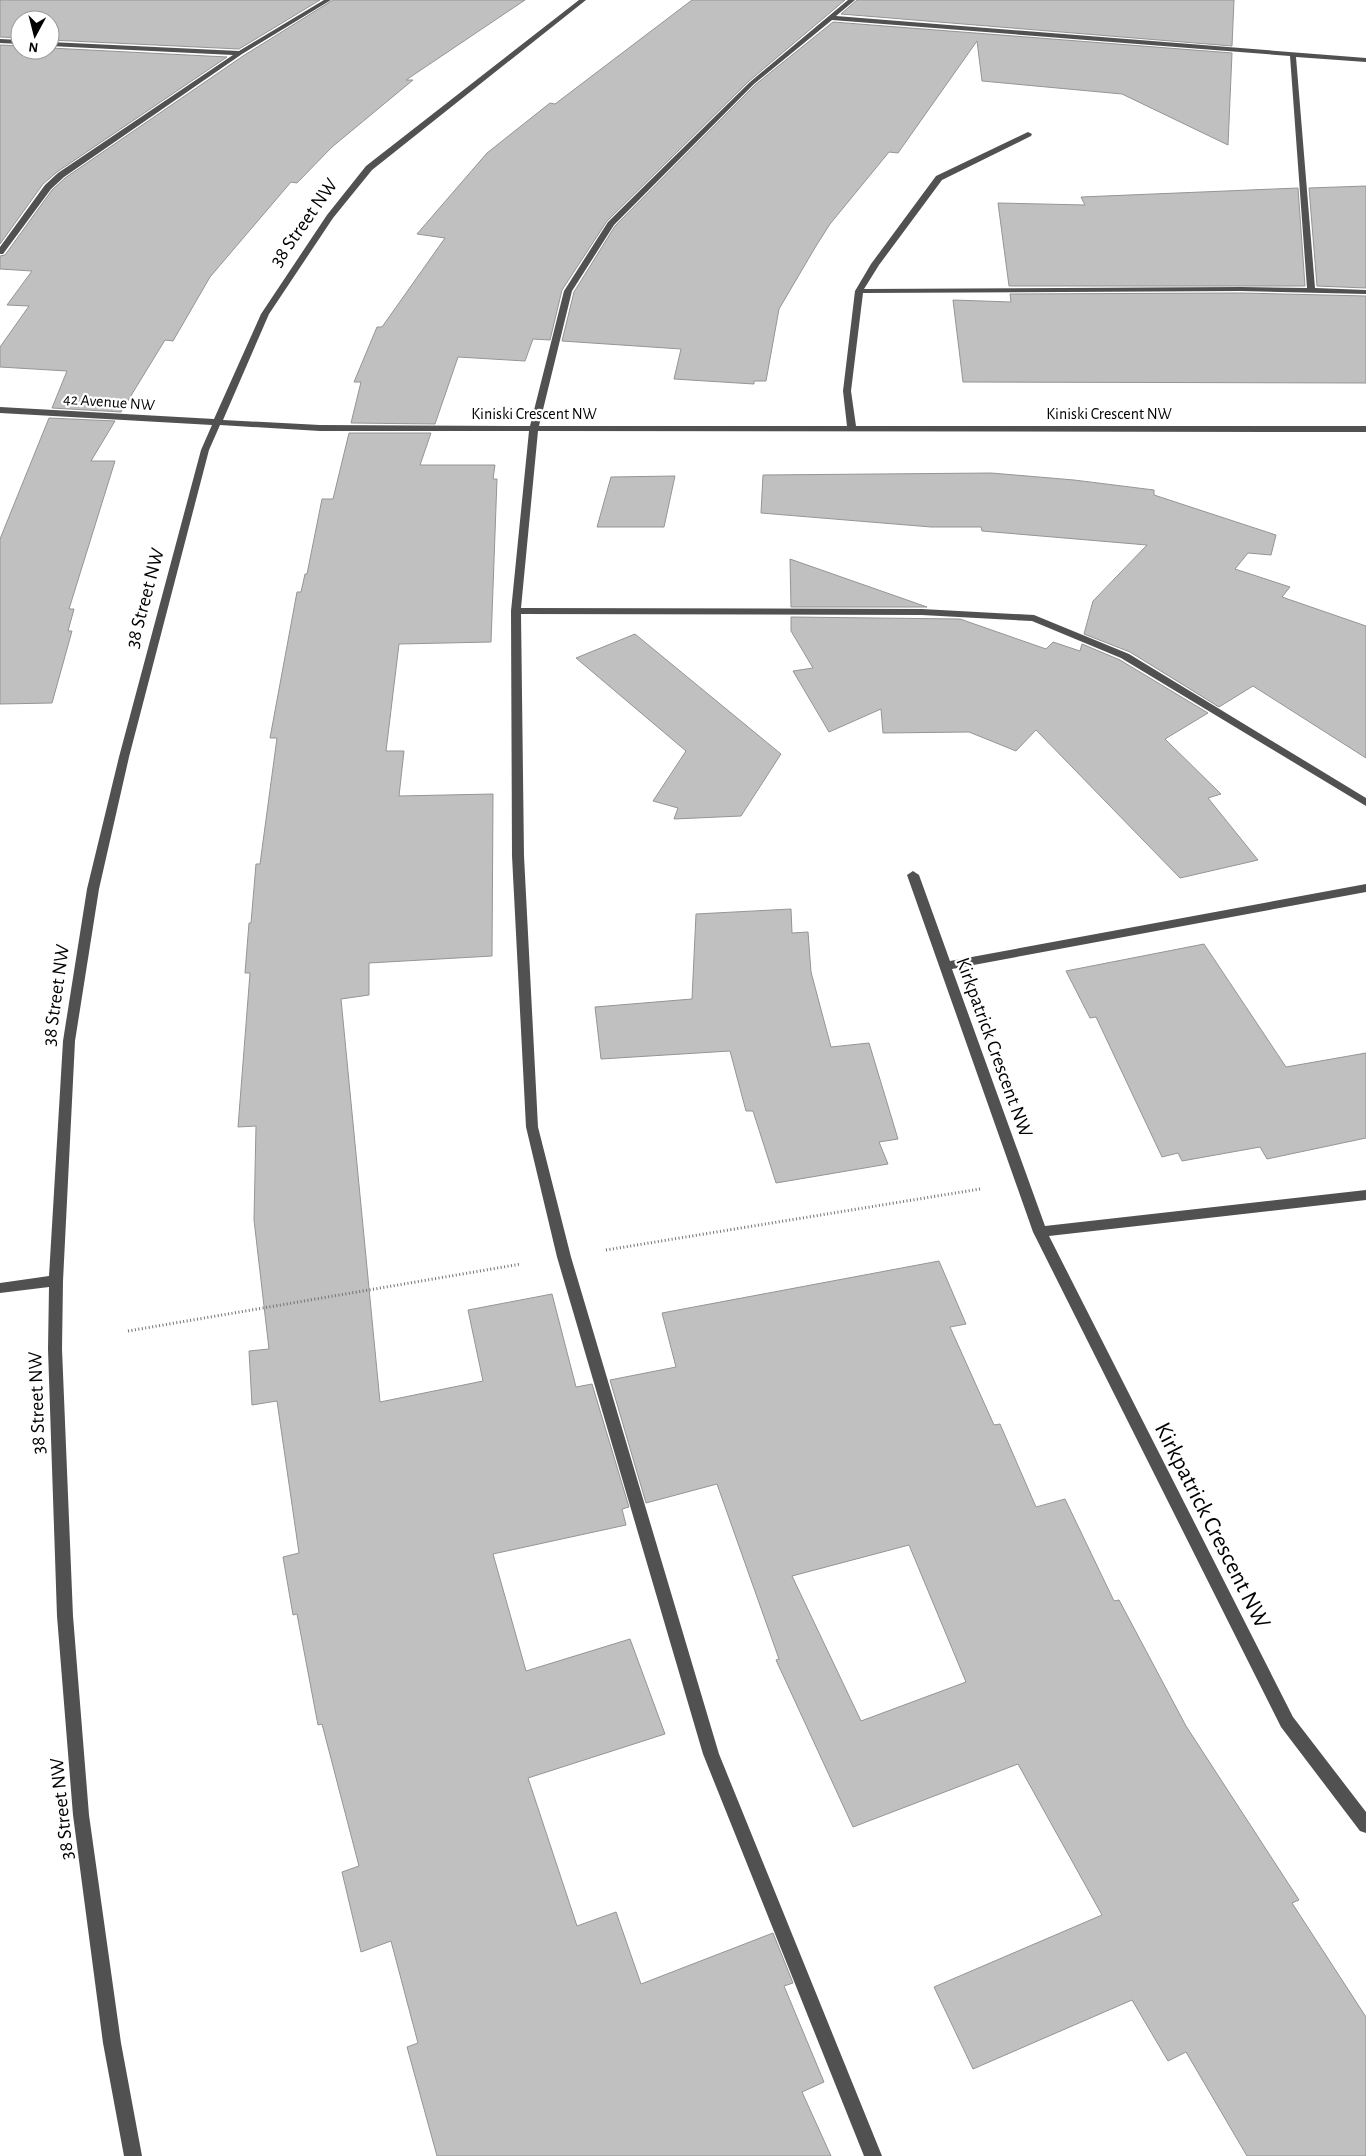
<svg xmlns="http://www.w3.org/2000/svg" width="1366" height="2156" viewBox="0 0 1366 2156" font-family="'Alegreya Sans',sans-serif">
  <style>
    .building { fill: #c0c0c0; stroke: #959595; fill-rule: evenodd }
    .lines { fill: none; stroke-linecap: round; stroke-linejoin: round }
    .path { stroke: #737373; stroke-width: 3; stroke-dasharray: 1 2.5; stroke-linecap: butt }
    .minor { fill: #515151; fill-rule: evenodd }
    .labels { text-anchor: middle; stroke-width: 4.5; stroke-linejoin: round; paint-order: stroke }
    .far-street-label { font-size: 16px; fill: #000; stroke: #fff }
    .street-label { font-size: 20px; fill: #000; stroke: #fff }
    .near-street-label { font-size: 24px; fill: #000; stroke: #fff }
  </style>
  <rect width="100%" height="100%" fill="#fff"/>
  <path class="building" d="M0 0H320L239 49 50 40V20H20V38L0 37Z
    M333 0H525L406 80H413L332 147 297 183 291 182 210 277 173 341 165 340 121 412 52 408 67 371 0 367V347L29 306 7 305 32 271 0 269V256L5 255 52 190 65 178 243 56Z
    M692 0H845L749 81 607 221 562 290 550 340 533 339 525 361 458 357 435 424 351 423 361 382H354L377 327H382L445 238 417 234 487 153 550 103 555 104Z
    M857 0H1234L1232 46 841 14Z
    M833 22 1232 53 1228 145 1122 94 982 81 977 41 898 153 889 152 830 224 816 246 779 309 766 381H754V384L674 379 681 349 562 341 574 292 615 226 755 85Z
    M0 45 20 46V50H50V48L227 57 57 172 43 184 0 244Z
    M1366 186V288L1317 286 1309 188Z
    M1298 188 1305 286H1009L998 203 1085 205 1081 197Z
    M1241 293 1366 296V383L963 382 953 300 1011 302 1010 294Z
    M49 418 115 421 91 461H115L69 609H74L68 631H72L52 703 0 704V539Z
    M349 433H431L420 465H495L493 479H497L491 642 399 644 386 751H404L399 796 493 794 492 956 369 963V995L341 999 380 1402 483 1381 468 1310 552 1294 576 1387 592 1384 629 1507 622 1509 626 1525 493 1554 526 1671 630 1639 665 1734 528 1778 577 1926 616 1912 641 1984 773 1933 793 1983 784 1986 824 2082 802 2092 831 2156H437L407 2047 418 2043 391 1941 361 1952 342 1872 359 1866 322 1724 318 1725 297 1614 293 1615 283 1557 299 1553 277 1401 252 1405 249 1351 269 1349 254 1220 256 1126 238 1127 250 973H245L249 923H251L256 864H260L277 738H270L297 592H301L305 574H307L322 499H333Z
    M991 473 1074 480 1154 490V495L1276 535 1271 555 1248 553 1235 569 1290 587 1282 597 1366 626V758L1253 686 1219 707 1130 652 1084 634 1093 601 1147 545 982 531 981 527H931L761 513 763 475Z
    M675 476 664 527H597L611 477Z
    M790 559 927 607H791Z
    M791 617 960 619 1046 649 1053 642 1080 651 1082 644 1120 660 1208 713 1165 739 1221 794 1208 798 1258 860 1180 878 1036 730 1016 751 969 732 883 733 881 709 829 732 793 671 813 668 791 631Z
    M635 634 781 754 741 816 674 819 678 808 653 801 686 751 576 658Z
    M791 909 792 933 808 932 811 972 831 1047 869 1043 898 1139 879 1142 888 1164 776 1183 753 1111H746L730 1051 601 1059 595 1007 692 999 696 914Z
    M1204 944 1286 1067 1366 1053V1138L1267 1159 1260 1147 1182 1161 1178 1153 1162 1157 1096 1017 1090 1018 1066 971Z
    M939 1261 966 1324 950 1327 994 1425 1000 1424 1036 1507 1065 1499 1114 1601 1119 1600 1186 1726 1299 1900 1292 1903 1366 2017V2156H1247L1186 2052 1168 2061 1132 2000 973 2069 934 1987 1102 1915 1018 1764 853 1827 776 1660 779 1659 717 1484 646 1503 610 1380 676 1367 662 1313ZM909 1545 966 1682 861 1721 792 1576Z"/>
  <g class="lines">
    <path class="path" d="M606 1250 980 1189
      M128 1331 521 1264"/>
    <path class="minor" d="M324 0H331L242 54 64 177 51 189 3 254H0V247L45 185 58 173 233 55 50 46V42L239 51Z
      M579 0H586L372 170 333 218 269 314 223 420 320 425 530 426 564 291 608 222 750 82 848 0H855L836 16 1366 58V62L1296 57 1315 288 1366 290V294L1241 291 863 293 851 391 856 426H1366V432L538 431 521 608 922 609 1034 615 1129 654 1366 798V806L1121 658 1032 621 922 615 521 614 524 856 538 1127 571 1257 719 1754 882 2156H864L703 1754 557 1257 526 1127 512 856 511 611 529 431H320L220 425 209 450 129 757 99 889 75 1041 63 1281 62 1349 73 1616 89 1815 121 2043 142 2156H124L103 2043 73 1815 57 1616 48 1349 49 1287 0 1293V1283L49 1276 63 1041 87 889 119 757 201 450 212 425 0 413V407L214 419 261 314 327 215 366 166ZM832 20 1290 56 1307 288 1241 287 864 289 879 265 942 180 1031 136 1032 134 1028 132 936 176 871 264 855 291 843 391 847 426H539L572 291 614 225 754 84Z
      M0 39 20 40V44L0 43Z
      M913 871 919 875 950 961 1366 884V892L952 969 1045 1226 1366 1190V1200L1049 1236 1293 1717 1366 1812V1833L1360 1831 1281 1727 1033 1232 907 875Z"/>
  </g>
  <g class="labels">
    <g class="far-street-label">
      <text transform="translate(109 401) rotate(4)" y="6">42 Avenue NW</text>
      <text x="534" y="419">Kiniski Crescent NW</text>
      <text x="1109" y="419">Kiniski Crescent NW</text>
    </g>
    <g class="street-label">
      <text transform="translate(303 222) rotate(-55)" y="7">38 Street NW</text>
      <text transform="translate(144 598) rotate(-75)" y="7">38 Street NW</text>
      <text transform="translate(55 995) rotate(-82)" y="7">38 Street NW</text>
      <text transform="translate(995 1047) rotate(70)" y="7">Kirkpatrick Crescent NW</text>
      <text transform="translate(36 1403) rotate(-92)" y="7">38 Street NW</text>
      <text transform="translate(61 1809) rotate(-96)" y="7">38 Street NW</text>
    </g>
    <g class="near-street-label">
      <text transform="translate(1213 1525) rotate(63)" y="8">Kirkpatrick Crescent NW</text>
    </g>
  </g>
  <g transform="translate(35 35) rotate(187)"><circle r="24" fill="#ffffff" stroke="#999999"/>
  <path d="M0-4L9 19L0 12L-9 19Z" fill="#000000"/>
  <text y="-8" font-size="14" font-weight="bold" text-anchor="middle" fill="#000000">N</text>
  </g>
</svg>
